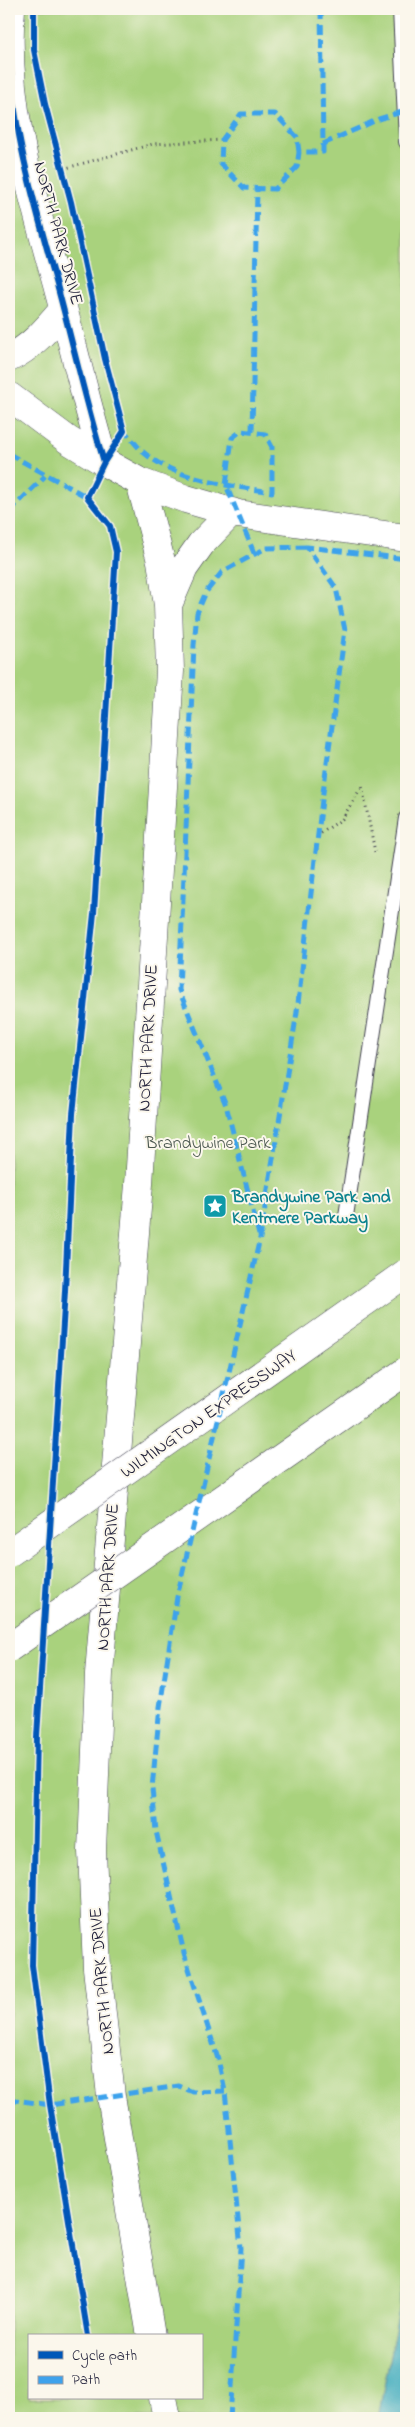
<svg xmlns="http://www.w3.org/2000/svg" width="415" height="2427" viewBox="0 0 415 2427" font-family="'Indie Flower',sans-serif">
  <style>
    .green { fill: #a9d27d; stroke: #667a5c; fill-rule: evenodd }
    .water { fill: #3facbe; stroke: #30677c }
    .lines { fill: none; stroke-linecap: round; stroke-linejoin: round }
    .lane-casing { stroke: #414051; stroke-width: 16 }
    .street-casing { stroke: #414051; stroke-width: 29 }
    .path { stroke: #414051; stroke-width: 3; stroke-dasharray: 1 4; stroke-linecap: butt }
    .lane { stroke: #fff; stroke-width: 14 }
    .street { stroke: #fff; stroke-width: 28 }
    .highway-bridge-casing { stroke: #414051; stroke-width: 29; stroke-linecap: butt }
    .highway-bridge { stroke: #fff; stroke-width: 28 }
    .quiet { stroke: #3ea2ec; stroke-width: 5; stroke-dasharray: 10 5; stroke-linecap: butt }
    .cycleway-casing { stroke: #fbf7ec; stroke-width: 9 }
    .cycleway { stroke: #0057b8; stroke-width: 6 }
    .labels { text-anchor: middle; stroke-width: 4; stroke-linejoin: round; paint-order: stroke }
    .street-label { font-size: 18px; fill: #22223b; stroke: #fbf7ec }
    .park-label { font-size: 18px; fill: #4a574f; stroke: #fbf7ec }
    .culture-label { font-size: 18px; font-weight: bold; fill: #0d838f; stroke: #fbf7ec; text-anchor: start }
  </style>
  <rect width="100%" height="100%" fill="#fbf7ec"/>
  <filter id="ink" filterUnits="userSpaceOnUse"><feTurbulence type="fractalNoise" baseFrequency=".02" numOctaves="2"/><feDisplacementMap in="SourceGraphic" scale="10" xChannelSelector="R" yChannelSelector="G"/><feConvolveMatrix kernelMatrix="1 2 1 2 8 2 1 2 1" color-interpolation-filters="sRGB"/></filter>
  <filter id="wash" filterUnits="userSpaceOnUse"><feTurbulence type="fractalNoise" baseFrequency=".0096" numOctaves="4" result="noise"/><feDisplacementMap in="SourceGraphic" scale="20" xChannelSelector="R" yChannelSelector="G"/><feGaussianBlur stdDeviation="1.12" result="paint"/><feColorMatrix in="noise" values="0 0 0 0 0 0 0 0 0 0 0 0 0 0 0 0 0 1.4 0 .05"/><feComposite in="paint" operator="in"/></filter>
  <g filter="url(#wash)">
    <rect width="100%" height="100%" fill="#f2e8ce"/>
    <path class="green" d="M9 9H406V2274L378 2418H9ZM29 2336H201V2398H29Z"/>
    <path class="water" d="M406 2274V2418H378Z"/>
  </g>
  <g filter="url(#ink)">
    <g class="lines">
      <g class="lane-casing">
        <path id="lane" d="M400 9 406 142
          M346 1216 406 818"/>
      </g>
      <g class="street-casing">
        <path id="street" d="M11 9C3 104 32 194 57 285 73 344 86 403 104 462
          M9 358C32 347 47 329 63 310
          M9 396 68 440 104 462 140 482 186 499 238 514 406 538
          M140 482 161 561 168 605 170 671 139 1184 99 1674 92 1851 97 1968 111 2096 151 2336
          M168 605 184 568 201 544 232 512
          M163 2398 167 2418"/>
      </g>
      <path class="path" d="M59 170 153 144 222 140
        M317 836 342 819 362 786 375 852"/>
      <use href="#lane" class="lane"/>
      <use href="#street" class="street"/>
      <g class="highway-bridge-casing">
        <path id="highway-bridge" d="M9 1553 406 1273
          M9 1648 406 1371"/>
      </g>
      <use href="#highway-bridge" class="highway-bridge"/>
      <path class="quiet" d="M321 9 323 144 379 119 405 111
        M299 152 297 137 275 114H241L222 140 221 164 244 188 275 189 297 167 299 152H323V144
        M252 432 257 189
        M122 433 124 431C130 437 136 445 142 451 174 480 231 486 272 492V447L265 434 241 431 232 438 226 485 254 553
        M9 454 87 497
        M9 512 45 476
        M259 1235 226 1105 179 990 194 645 197 613 206 592 222 572 266 548 307 547
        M9 2099 50 2105 179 2086 193 2092 225 2091
        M230 2418 241 2248 225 2091 218 2059 184 1953 156 1831 152 1788 160 1707 177 1597 260 1238 297 1012 322 800 345 630 336 588 307 547 406 559"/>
      <g class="cycleway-casing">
        <path id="cycleway" d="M11 9C3 104 32 194 57 285 73 344 86 403 104 462
          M34 9V50L45 104 71 202 105 359 124 431 104 462 87 497 110 526 116 552 94 913 73 1114 65 1291 37 1737 32 1965 50 2105 88 2336"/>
      </g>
      <use href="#cycleway" class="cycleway"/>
    </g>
  </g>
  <defs>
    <g id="sight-square" transform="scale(1.25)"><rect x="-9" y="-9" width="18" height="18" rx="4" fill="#0f9aa8" stroke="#fbf7ec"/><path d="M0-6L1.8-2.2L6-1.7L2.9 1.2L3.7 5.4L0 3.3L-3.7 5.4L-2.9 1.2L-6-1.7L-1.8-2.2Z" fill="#fff"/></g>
  </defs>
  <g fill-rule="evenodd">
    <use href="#sight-square" x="215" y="1206"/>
  </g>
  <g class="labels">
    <g class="street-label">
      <text transform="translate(59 233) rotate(75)" y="6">NORTH PARK DRIVE</text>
      <text transform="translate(147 1038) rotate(-87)" y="6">NORTH PARK DRIVE</text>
      <text transform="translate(208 1413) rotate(-35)" y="6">WILMINGTON EXPRESSWAY</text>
      <text transform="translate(107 1577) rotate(-86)" y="6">NORTH PARK DRIVE</text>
      <text transform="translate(101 1981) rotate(-95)" y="6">NORTH PARK DRIVE</text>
    </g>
    <g class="park-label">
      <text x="208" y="1148">Brandywine Park</text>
    </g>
    <g class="culture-label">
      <text x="232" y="1202">Brandywine Park and<tspan x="232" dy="21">Kentmere Parkway</tspan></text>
    </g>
  </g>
  <rect width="415" height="2427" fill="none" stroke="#fbf7ec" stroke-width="30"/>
  <rect x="28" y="2334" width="175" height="65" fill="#fbf7ec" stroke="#a4a2a5"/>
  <rect x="38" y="2351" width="25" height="8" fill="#0057b8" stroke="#a4a2a5"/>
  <text x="72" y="2360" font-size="15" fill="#22223b">Cycle path</text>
  <rect x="38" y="2376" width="25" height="8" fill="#3ea2ec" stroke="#a4a2a5"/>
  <text x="72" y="2384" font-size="15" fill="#22223b">Path</text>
</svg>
